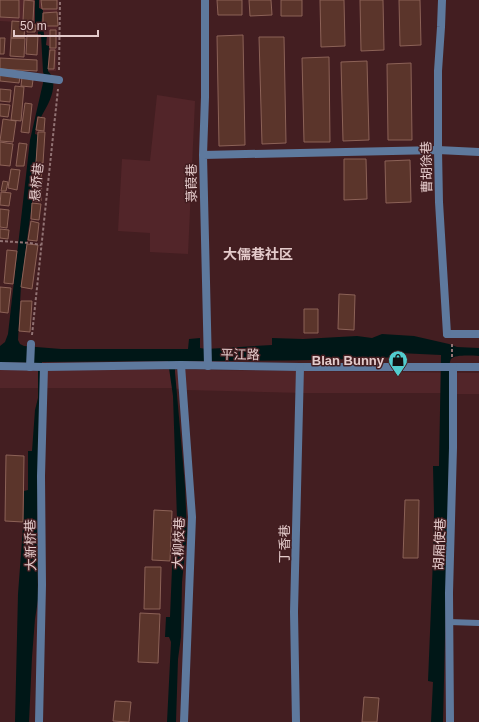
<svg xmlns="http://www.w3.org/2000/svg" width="479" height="722" viewBox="0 0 479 722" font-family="Helvetica,'Noto Sans SC',sans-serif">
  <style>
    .built { fill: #522529 }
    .water { fill: #001717 }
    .building { fill: #5b352b; stroke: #8c6257 }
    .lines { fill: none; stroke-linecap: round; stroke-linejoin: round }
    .path { stroke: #927374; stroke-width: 2; stroke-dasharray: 3 2; stroke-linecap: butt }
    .service { stroke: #5e799d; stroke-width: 6 }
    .pedestrian { stroke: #5e799d; stroke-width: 8 }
    .minor { stroke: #5e799d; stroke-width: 8 }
    .tertiary { stroke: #5e799d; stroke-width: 8 }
    .labels { text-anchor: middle; stroke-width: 3; stroke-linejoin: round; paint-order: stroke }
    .street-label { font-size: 13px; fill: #e4cbcb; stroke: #431e21 }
    .poi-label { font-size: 13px; font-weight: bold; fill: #e4cbcb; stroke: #431e21; text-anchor: end }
    .neighbourhood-label { font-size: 14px; font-weight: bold; fill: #e4cbcb; stroke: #431e21 }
  </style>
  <rect width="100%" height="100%" fill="#431e21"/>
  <path class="built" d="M0 0H35V23L0 21Z
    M39 0H58L56 71H48L46 45 43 27 41 25 43 10 39 8Z
    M157 95 195 101 188 254 150 252V233L118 231 122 159 150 161Z
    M0 369 211 370 479 373V394H455L441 393H304L186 390 172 388H0Z"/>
  <path class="water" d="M35 0H39V8L43 10 41 25 43 27 44 35 47 36 46 45 49 46 48 71 53 77C55 93 49 103 41 117L37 116 35 134 38 135 32 203 21 285 18 340 20 344 24 346 61 349H188L189 339 200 338V348L206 349 272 345V338L303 339 357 336 372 338 382 334 414 336 449 344 457 347 479 348V356C473 356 456 354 451 359 450 361 450 363 449 365V466L443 722H431L433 682 428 681 433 559 434 512 433 466H439L441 355 399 353 398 357C323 361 249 361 175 361V372L185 486 187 533 182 582 181 637 178 659 176 722H167L171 642 169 637H165L166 617H170L172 568 175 545 177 519 173 396 168 361 42 362 41 369 37 530 38 600 35 619 32 657 29 722H15L18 594 23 527 24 491 28 490V451H32L35 410 38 398V363L0 362V346L5 342 8 334 30 140 43 83 44 75 43 72 41 34H38V23H35Z"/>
  <path class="building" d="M0 0H19V18L0 17Z
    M24 0 34 1 33 21H23Z
    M41 0H57V9H42Z
    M217 0H242V15H218Z
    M249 0H271L272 15 250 16Z
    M281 0H302V16H281Z
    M320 0H344L345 46 321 47Z
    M360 0H383L384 50 361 51Z
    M399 0H420L421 45 400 46Z
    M57 12 58 26H43V13Z
    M12 21 25 22 24 38H11Z
    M28 24 36 25 35 32H27Z
    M50 30H56V48H50Z
    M27 35H38L37 55 26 54Z
    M243 35 245 145 219 146 217 36Z
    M259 37H284L286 143 262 144Z
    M0 38H5L4 54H0Z
    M11 38H25L24 57 10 56Z
    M50 50H55L54 69H48Z
    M329 57 330 142H304L302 58Z
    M0 58 37 60V71L0 69Z
    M367 61 369 140 343 141 341 62Z
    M411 63 412 140H388L387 64Z
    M0 75 20 77 19 83 0 81Z
    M22 77 33 80 32 87 21 86Z
    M15 86 24 87 21 121 11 120Z
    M0 89 11 90 10 102 0 101Z
    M25 103 32 104 29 133 21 132Z
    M0 104 10 105 8 117 0 116Z
    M38 117 45 118 44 131 36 130Z
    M3 119 16 121 13 142 0 141Z
    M38 132H45L43 163H36Z
    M0 142 13 144 10 166 0 165Z
    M19 143 27 144 24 166H16Z
    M344 159H366L367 199 344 200Z
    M410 160 411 202 386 203 385 161Z
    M36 166H42L41 179H34Z
    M11 169 20 170 17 190 8 188Z
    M34 180H42L41 201H33Z
    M3 181 8 182 6 191H1Z
    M1 192 11 193 9 206 0 205Z
    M32 203 41 204 39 220 31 219Z
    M0 209 9 210 7 228 0 227Z
    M31 221 39 223 37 241 28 240Z
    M0 229 9 230 8 239 0 238Z
    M27 244 38 245 32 289 21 287Z
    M7 250 17 251 13 284 4 283Z
    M0 287 11 288 8 313 0 312Z
    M339 294 355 295 354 330 338 329Z
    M21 301H32L30 332 19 331Z
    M304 309H318V333H304Z
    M6 455 24 456 23 522 5 521Z
    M405 500H419L418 558H403Z
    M154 510 172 511 170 561 152 560Z
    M145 567H161L160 609H144Z
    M140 613 160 614 158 663 138 662Z
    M364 697 379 698 377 722H362Z
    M115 701 131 702 129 722 113 721Z"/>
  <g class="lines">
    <path class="path" d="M59 70 60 0
      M0 241 30 243 41 245
      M32 335 58 89
      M452 344V357"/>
    <path class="service" d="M449 622 479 623"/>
    <path class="pedestrian" d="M0 366 44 367 181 365 300 367H479"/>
    <path class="minor" d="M205 0V97L203 155 208 366
      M0 72 59 80
      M203 155 438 150 479 152
      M447 334H479
      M181 365 192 517 184 722
      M296 722 294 612 300 367"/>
    <path class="tertiary" d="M442 0 441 27 438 71V150L439 202 447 334
      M30 367 31 344
      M39 722 42 585 41 476 44 367
      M450 722 449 593 453 448V367"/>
  </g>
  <defs>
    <g id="shop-pin" transform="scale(1)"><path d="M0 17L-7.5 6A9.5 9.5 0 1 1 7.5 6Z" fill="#52cdce" stroke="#431e21"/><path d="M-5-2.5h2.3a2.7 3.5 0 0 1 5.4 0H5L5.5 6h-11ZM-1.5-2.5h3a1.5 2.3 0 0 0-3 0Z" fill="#111"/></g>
  </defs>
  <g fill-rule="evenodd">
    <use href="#shop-pin" x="398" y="360"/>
  </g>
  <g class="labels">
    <g class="street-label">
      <text transform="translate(426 167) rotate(-91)" y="5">曹胡徐巷</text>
      <text transform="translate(36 182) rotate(-84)" y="5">悬桥巷</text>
      <text transform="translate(191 183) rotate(-91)" y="5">菉葭巷</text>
      <text transform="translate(240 354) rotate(1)" y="5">平江路</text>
      <text transform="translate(178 543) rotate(-88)" y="5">大柳枝巷</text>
      <text transform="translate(284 544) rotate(-89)" y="5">丁香巷</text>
      <text transform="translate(439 544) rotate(-88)" y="5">胡厢使巷</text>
      <text transform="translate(30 545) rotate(-91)" y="5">大新桥巷</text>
    </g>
    <g class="poi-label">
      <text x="384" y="365">Blan Bunny</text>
    </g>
    <g class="neighbourhood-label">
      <text x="258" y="259">大儒巷社区</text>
    </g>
  </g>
  <path d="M14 30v6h84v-6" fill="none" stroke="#e4cbcb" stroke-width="2"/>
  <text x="20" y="30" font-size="12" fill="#e4cbcb" stroke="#431e21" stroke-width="3" paint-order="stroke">50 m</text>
</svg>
